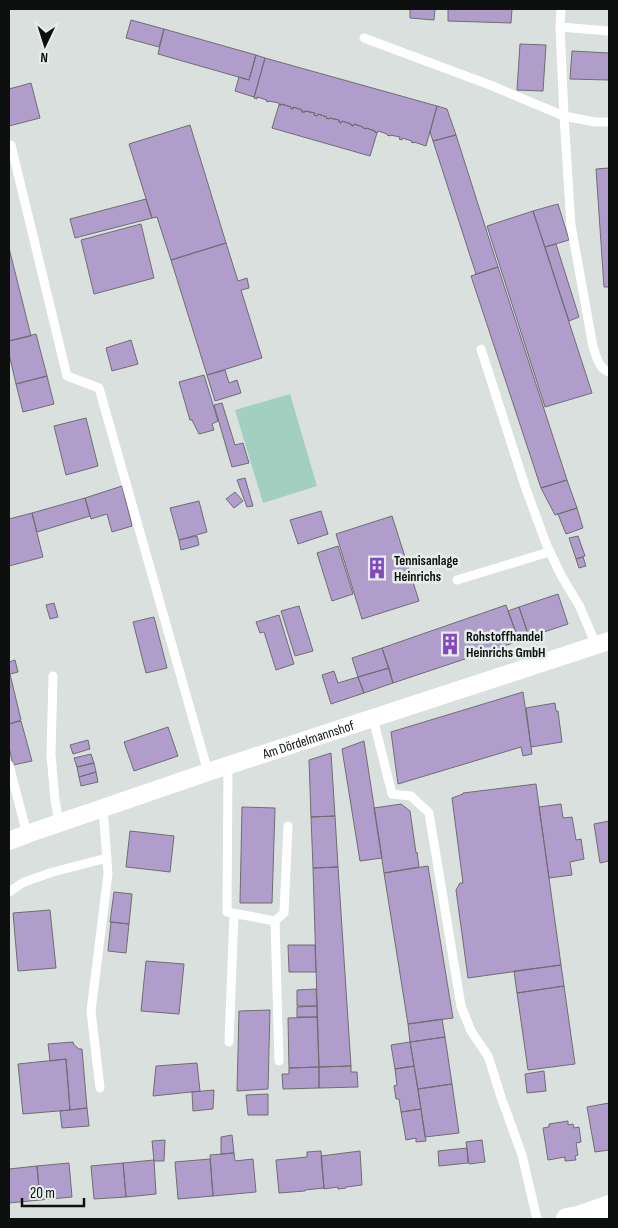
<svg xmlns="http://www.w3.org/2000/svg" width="618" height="1228" viewBox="0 0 618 1228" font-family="'Sofia Sans Condensed',sans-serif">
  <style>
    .green { fill: #a3cfc1 }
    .building { fill: #b19dcc; stroke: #6f6d72 }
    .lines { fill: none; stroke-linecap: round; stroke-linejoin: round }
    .service { stroke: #fff; stroke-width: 9 }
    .minor { stroke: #fff; stroke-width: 18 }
    .tertiary { stroke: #fff; stroke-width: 22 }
    .labels { text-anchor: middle; stroke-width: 5; stroke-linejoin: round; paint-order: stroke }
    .poi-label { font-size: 14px; font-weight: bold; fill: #0e100f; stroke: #e6eeeb; text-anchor: start }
    .street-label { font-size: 14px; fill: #0e100f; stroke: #e6eeeb }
  </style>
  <rect width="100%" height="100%" fill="#d9e0de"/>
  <path class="green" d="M290 394 317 486 263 503 235 410Z"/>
  <path class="building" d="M410 9H435L434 20 410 18Z
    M448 9H512L511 23 448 21Z
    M131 20 164 29 159 47 126 38Z
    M164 29 256 55 249 80 158 54Z
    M520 44 546 45 543 91 517 90Z
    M572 51 609 53V80L570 79Z
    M256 55 265 58 254 97 235 91 239 77 249 80Z
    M265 58 437 106 426 146 414 142V143L411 142 412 141 402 138V140L399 139 400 137 390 135V136L387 135V134L378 131 377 133 375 132V131L366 128V129L363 128V127L354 124 353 126 351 125V124L342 121 341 123 339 122V120L330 118 329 119 326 118 327 117 318 114 317 116 314 115 315 113 305 111V112H302V110L293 107V109L290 108 291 107 281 104V105H279V103L269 101V102L266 101 267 100 257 97V99L254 98Z
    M31 83 40 118 9 126V89Z
    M281 104 291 107 290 108 293 109V107L302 110V112H305V111L315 113 314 115 317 116 318 114 327 117 326 118 329 119 330 118 339 120V122L341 123 342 121 351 124V125L353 126 354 124 363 127V128L366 129V128L375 131V132L377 133 370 156 272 128 279 105H281Z
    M437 106 447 109 456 135 433 141 430 132Z
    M190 125 226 243 171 260 157 217 152 218 129 144Z
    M456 135 498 267 476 274 433 141Z
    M609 168V287H604L596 169Z
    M146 199 152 218 75 238 70 219Z
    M558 204 569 240 545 247 533 211Z
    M533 211 592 393 545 407 487 226Z
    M141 224 154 278 94 294 81 240Z
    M226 243 238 281 247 278 249 288 241 290 262 358 207 375 171 260Z
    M556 244 579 317 569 321 545 247Z
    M9 248 31 336 9 341Z
    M498 267 567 480 541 488 471 276Z
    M36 334 47 376 16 384 9 354V341Z
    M131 340 138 364 112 371 106 348Z
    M225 370 229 383 237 380 241 393 215 401 207 375Z
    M204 375 218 421 212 424 214 430 199 434 192 420H190L179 382Z
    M47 376 54 404 23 412 16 384Z
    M222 403 235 445 243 443 249 463 232 467 214 405Z
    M86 418 98 466 66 475 54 426Z
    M245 478 253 506 247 507 237 480Z
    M567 480 577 508 555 515 541 488Z
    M122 486 132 526 112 532 107 514 91 519 85 498Z
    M235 492 243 501 234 508 226 499Z
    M85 498 90 516 37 532 32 513Z
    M199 501 207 532 179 540 170 508Z
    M577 508 583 528 566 534 558 514Z
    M321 511 328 534 298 544 290 520Z
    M32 513 43 557 9 566V519Z
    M392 516 419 601 362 619 336 534Z
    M197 536 199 545 181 550 179 540Z
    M578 536 585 556 576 559 569 538Z
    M338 546 353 594 332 601 317 553Z
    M583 557 586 566 579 568 576 559Z
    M558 594 568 624 529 637 519 607Z
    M54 603 58 617 50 619 46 605Z
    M506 605 519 641 393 683 382 648Z
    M299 606 313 651 295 656 281 611Z
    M519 607 529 637 519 641 508 611Z
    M279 615 294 664 276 670 264 632 260 633 256 622Z
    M154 617 167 668 146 673 133 622Z
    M382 648 389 668 358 677 352 658Z
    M15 660 18 672 10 674 21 720 9 724V662Z
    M389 668 393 683 364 693 358 677Z
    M334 671 338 683 358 677 364 693 331 704 322 675Z
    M523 692 532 754 523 756 521 747 398 784 391 732Z
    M555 703 556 711H558L562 742 531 747 526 708Z
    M21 721 32 761 13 765 9 747V724Z
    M168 727 178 756 134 771 124 742Z
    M88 740 90 749 73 754 70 745Z
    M364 741 382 858 360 861 342 749Z
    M331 753 335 816 311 817 309 760Z
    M91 754 94 763 77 767 74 758Z
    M94 763 96 772 79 777 77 767Z
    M96 772 98 782 81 786 79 777Z
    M536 784 561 965 468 978 456 890 460 883H463L452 798 463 794V793Z
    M401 804 410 811 416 853 417 852 419 867 384 873 374 808Z
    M561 804 563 818 572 817 576 840 581 839 584 859 570 862 572 875 549 878 539 807Z
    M242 807 275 808 272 903H240Z
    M335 816 338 867 313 868 311 817Z
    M609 821V861L600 863 594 824Z
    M130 831 174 836 170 872 127 867H126Z
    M428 866 453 1018 408 1024 384 873Z
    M338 867 351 1066 319 1067 313 868Z
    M114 892 132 894 129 924 110 922Z
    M50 910 56 968 18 971 13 913Z
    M111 922 129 924 126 953 108 951Z
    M288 945H315L316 972H289Z
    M146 961 184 964 179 1014 141 1011Z
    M561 965 564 986 517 993 514 971Z
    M564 986 575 1064 528 1070 517 993Z
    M316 989 317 1006H297V990Z
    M317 1006V1017H297V1007Z
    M270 1010 268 1089 237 1091 239 1011Z
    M317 1017 319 1067 289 1068 288 1018Z
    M442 1019 445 1037 410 1042 408 1024Z
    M445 1037 452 1084 418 1089 410 1042Z
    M73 1042 74 1045 79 1049H82L87 1108 70 1110 66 1059 50 1061 48 1044Z
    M410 1042 414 1066 395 1069 391 1045Z
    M66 1059 70 1110 23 1114 18 1064Z
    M197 1063 200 1091 153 1096 156 1066Z
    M351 1066V1072H357L358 1087 319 1088V1067Z
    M414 1066 421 1109 401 1112 399 1099H396L394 1086 397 1085 395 1069Z
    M319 1067V1088L283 1089 282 1074H289V1068Z
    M544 1071 546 1091 527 1093 525 1074Z
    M452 1084 459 1133 425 1137 418 1089Z
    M214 1090 213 1109 193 1111 192 1092Z
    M268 1094V1115H248L246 1095Z
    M609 1103V1150L595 1152 587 1107Z
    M87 1108 89 1126 62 1128 60 1111Z
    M421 1109 426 1141 416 1142V1138L406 1140 401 1112Z
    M568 1121V1125L573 1124 574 1128 579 1127 581 1142 576 1143 578 1155 575 1156 576 1160 565 1161V1157L548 1160 543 1128 549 1127V1124Z
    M232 1135 234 1153 221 1154V1137Z
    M165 1140 164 1161H154L152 1141Z
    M482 1140 485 1162 469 1164 466 1142Z
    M467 1148 468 1163 439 1166 438 1151Z
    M321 1151 324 1188 305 1190V1191L279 1193 276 1160 307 1157V1152Z
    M360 1151 362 1185 346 1187V1188L338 1189V1187L324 1189 321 1156Z
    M234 1153 235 1161 253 1159 256 1192 213 1196 210 1155Z
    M210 1159 213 1196 178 1199 175 1162Z
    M154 1160 156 1194 126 1197 123 1163Z
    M69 1163 72 1197 40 1200 37 1166Z
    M123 1163 126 1197 94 1199 91 1166Z
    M37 1166 40 1200 9 1203V1169Z"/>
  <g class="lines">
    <path class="service" d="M560 27 561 9
      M609 31 560 27 564 116 571 225 593 347C597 357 598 368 609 372
      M364 38 490 85 564 116 595 122H609
      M11 145 67 376 99 388 208 772
      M481 349 526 489 547 546 562 577 580 607 596 645
      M457 580 549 552
      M53 676 51 755 55 800 59 822
      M373 718 392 794 411 796 429 813 461 1006 471 1031 488 1056 501 1097 522 1155 537 1219
      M9 765 27 834
      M228 765 227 912 275 921 284 913 288 826
      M9 892 24 882 53 872 107 858
      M275 921 279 1061
      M229 1042 234 914
      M100 1088 91 1011 108 874 103 808"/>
    <path class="minor" id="s1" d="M9 841 27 834 208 772 609 641"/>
    <path class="tertiary" d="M567 1219 578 1217 609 1206"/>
  </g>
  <defs>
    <g id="building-bare" transform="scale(1.725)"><path d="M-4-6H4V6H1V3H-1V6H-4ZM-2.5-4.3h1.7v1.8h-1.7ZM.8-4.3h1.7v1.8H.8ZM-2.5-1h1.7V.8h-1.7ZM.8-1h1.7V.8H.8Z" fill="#8448be" stroke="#e6eeeb" stroke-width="2.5" paint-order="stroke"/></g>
  </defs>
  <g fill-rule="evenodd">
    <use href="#building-bare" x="377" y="568"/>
    <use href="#building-bare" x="450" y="644"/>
  </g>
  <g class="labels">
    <g class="poi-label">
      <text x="394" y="565">Tennisanlage<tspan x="394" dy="16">Heinrichs</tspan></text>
      <text x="466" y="641">Rohstoffhandel<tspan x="466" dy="16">Heinrichs GmbH</tspan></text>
    </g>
    <g class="street-label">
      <text dy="5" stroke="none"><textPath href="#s1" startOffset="316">Am Dördelmannshof</textPath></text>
    </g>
  </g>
  <rect width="618" height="1228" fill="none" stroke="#0e100f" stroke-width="20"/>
  <g transform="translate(45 45) rotate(184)" stroke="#e6eeeb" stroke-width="4" paint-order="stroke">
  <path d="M0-4L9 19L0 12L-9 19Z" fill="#0e100f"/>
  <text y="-8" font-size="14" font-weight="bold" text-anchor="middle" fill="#0e100f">N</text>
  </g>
  <path d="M22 1198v8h62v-8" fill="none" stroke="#0e100f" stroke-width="2.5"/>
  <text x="30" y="1198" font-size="15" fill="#0e100f" stroke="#e6eeeb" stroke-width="4" paint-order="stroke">20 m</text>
</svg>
